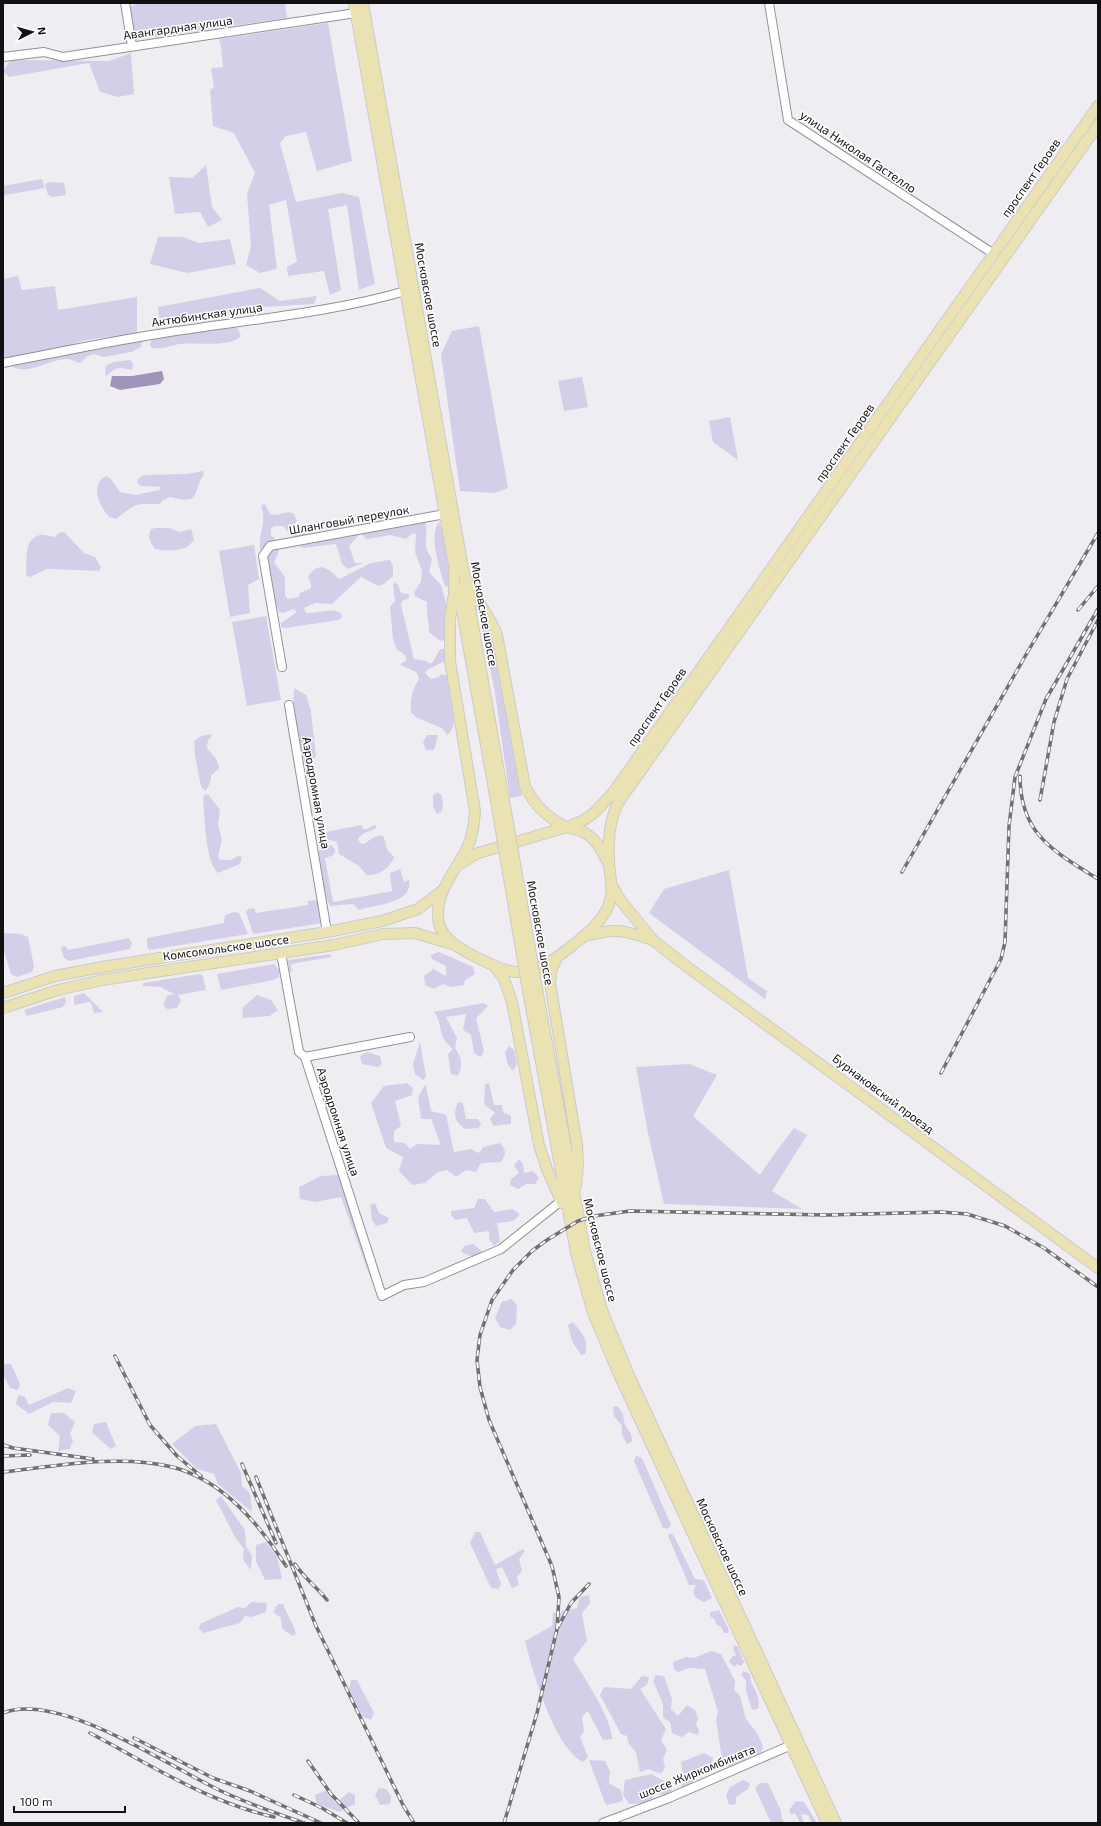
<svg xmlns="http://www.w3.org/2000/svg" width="1101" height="1826" viewBox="0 0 1101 1826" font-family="'Exo 2',sans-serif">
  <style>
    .green { fill: #d5cee8 }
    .water { fill: #9f94b9 }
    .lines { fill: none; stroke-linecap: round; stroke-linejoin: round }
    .minor-casing { stroke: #929196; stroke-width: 10 }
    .major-casing { stroke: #cbcbcb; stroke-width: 12 }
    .minor { stroke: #fff; stroke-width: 8 }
    .major { stroke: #eae2b3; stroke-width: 10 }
    .rail-casing { stroke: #717073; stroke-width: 3.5 }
    .rail { stroke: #fff; stroke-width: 2; stroke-dasharray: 6; stroke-linecap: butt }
    .major-bridge-casing { stroke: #cbcbcb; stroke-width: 12; stroke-linecap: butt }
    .major-bridge { stroke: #eae2b3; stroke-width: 10 }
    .labels { text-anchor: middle; stroke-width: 3; stroke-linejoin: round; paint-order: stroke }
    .street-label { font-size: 12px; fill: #111113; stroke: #fff }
  </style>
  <rect width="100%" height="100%" fill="#efedf2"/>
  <path class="green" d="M139 3H285L287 18 134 40 129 7Z
    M328 23 352 161 317 171 306 132 286 136 280 143 296 202 342 193 359 197 375 284 359 290 347 205 328 209 341 290 330 295 324 271 288 276 287 267 297 262 286 200 269 205 277 269 260 273 246 265 251 246 247 194 255 173 234 133 213 126 210 90 214 87 211 68 223 67 221 46 219 39Z
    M131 53 134 94 118 97 100 92 89 63 9 77 3 72 10 60 109 61Z
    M206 165 212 207 222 220 208 227 200 212 175 214 169 177 192 178Z
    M42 179 45 188 5 195 3 199V186Z
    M49 182 64 183 66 195 53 197 48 195 45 184Z
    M158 237H183L199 243 230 239 236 264 187 273 150 264Z
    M18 276 22 290 55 286 58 310 137 297V335C119 337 80 337 66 348L70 352 75 353 112 347 137 339 142 342 141 347 131 352 104 357 93 354 88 356 80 363C75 362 69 358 65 359 40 362 25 380 3 360V279Z
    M260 288 280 301 317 296 314 304 265 307 160 324 158 307Z
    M236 325 241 336C231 348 195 342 180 344 170 345 163 350 152 348L150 345 152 338Z
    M479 326 508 488 495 493 460 491 441 354 452 331Z
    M130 360 133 364 132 370C118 367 116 366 107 376L105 374 106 366 113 362Z
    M582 377 588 407 564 411 558 381Z
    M730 417 738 460 713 442 709 421Z
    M203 471 204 475C197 482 199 493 191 499L183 500 170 497 162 501 160 504C132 504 139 502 116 519L109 517C100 506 89 486 106 476L110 478 120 492 136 495 159 490 161 487 141 486 138 484 137 480 143 475 187 474Z
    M265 504 270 514C279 517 284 510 293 513L297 520 294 527 306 533 308 537 357 532 359 535 349 546 355 563H363L348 569 342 564 336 544 302 548 283 526H274L271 528V535L280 544 279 551 274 562 285 577V596L288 599 299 597 300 593 311 588V584L308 577C318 560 329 568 339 579L371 563 390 560 393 566V576L384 584 378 586 361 577 332 604 315 603 304 608 306 613C318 614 329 607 341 613L342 617 339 620 285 628 281 627V623L297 612 294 609 283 613 279 612C273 597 261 563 260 547 259 530 267 525 261 505Z
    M423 517C429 526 425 536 426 546 426 550 430 555 432 559L429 572 441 585 447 606 444 640 440 641 429 632C429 621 426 612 427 602L415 596 414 593 421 581 422 571 415 552 416 534 413 533 406 539 390 535 368 539 365 538 361 533 363 526 395 519Z
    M439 522 449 547 450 587 445 586C440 571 428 534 439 522Z
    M156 528H169L180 532 191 529 194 540C192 542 190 545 187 547 179 551 163 551 155 549 150 542 147 537 151 529Z
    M64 532 84 553 95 557 101 567 99 571 53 569H47L30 577 26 575C27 562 23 539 40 535 45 534 50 537 55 537L59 533Z
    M254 545 259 579 248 585 250 613 230 617 219 551Z
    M395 582 398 585 401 593 409 594V598L402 601 401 605 414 659 426 661 430 664 433 662 440 649H444L445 661 427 670 425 673 431 679 439 677 441 674 448 676C450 688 461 728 447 735L442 728 417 718 411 712C410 699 412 690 419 679 418 668 406 670 400 664L406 661C406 653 402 653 397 650L393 639 390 607 395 601 393 585Z
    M266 616 281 700 247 706 232 622Z
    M487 621 496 647 522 796 510 798 495 693 481 624Z
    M294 688 306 695 311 711 316 757 305 764 293 712Z
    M213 734 208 740 207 748C212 755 218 758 219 768L211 776V780L206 791 203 789 201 786 195 756 194 741 201 736Z
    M427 735H438L434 750H426L423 742Z
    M437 793 441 794 443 802 442 811 437 814 433 807V795Z
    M208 794 220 810 218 825 222 840 218 856 220 860H231L238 856 242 857 240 864 218 873C205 861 205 817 203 799L204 795Z
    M361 825 363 829H367L374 825 377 827C372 833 363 830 358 839L360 843 364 844 374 837 382 835C386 840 385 844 387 849 389 854 393 853 394 858 388 869 379 876 367 875L359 866 339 854 337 842 322 838 321 833Z
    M331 845 335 849C335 856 331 856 325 858L333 902 392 891 390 873 400 869 404 882 409 880C413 905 375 904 359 910L353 904 330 906 321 886 317 853 323 847Z
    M729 870 748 978 767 991 765 999 649 913 664 889Z
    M319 900 322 923 253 934 246 912 248 909 254 908 256 913 308 905V901Z
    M234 912 239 913 248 934 150 950 147 947V938L224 923 225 915Z
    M3 933 21 934 28 937 34 966 32 972 17 977 11 974 3 948Z
    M129 938 132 943 130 949 69 961 64 958 61 947 66 946 68 950Z
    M439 952 473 967 475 974 465 980 464 985 451 987 443 984 434 989 425 985 424 976 433 969 446 976V966L432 959 431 955Z
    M331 954V957L291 964 292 972H290L288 960Z
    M274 964 279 970V977L273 980 221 990 217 974Z
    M200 974 203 976 206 990 178 995 181 1001 177 1008 167 1009 163 1005 167 996 174 994 160 987 143 986V983Z
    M84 993 103 1012 94 1013 92 1005 89 1002 74 1005V996Z
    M257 995 271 1000 278 1010 270 1016 242 1018 243 1007Z
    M65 997 66 1002 63 1007 27 1016 24 1010Z
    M484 1003 488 1006 476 1018 484 1051 481 1057 474 1053 471 1035 463 1030 466 1014 446 1017 457 1038 455 1048C462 1058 463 1065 458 1076L451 1074 448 1054 453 1049C435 1033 444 1025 434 1012Z
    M420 1042 426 1077 423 1080 415 1074 413 1064Z
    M509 1046 514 1050 517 1065 513 1071 508 1065 505 1053Z
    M367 1052 380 1056 382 1064 378 1067 362 1064 360 1056Z
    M689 1064 717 1075 693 1116 760 1175 772 1157 794 1128 807 1135 772 1191 802 1209 664 1204 648 1133 636 1067Z
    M407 1083 413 1088 412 1095 395 1101 401 1126 394 1131V1142L405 1143 410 1149 417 1144 441 1145 431 1119H421L418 1098 424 1086H426L431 1111 446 1115 454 1152 471 1149 479 1153 483 1147 500 1143C507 1151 506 1154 501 1162L481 1163 476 1172 466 1170 456 1177 447 1170 438 1172 425 1183 412 1185 399 1171 403 1157 386 1148 371 1103 384 1086Z
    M489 1083 494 1105H502L503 1112 511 1116V1124L493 1126 490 1118 495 1113 484 1104 485 1084Z
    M458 1102 463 1103 466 1119H478L481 1123 479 1128 465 1129C454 1121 453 1115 458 1102Z
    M519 1159 523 1164 524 1173 533 1171 539 1178 535 1184H526L518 1189 510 1185 511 1179 519 1173 514 1166Z
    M338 1175 376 1282H372L341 1197 315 1202 300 1199 299 1187 321 1176Z
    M478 1199H485L494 1212 513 1209 520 1214 513 1221 497 1223 500 1241 494 1246 489 1239V1231L474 1233 467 1218 455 1220 451 1215V1211L474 1208Z
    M375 1203 379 1213 389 1218 387 1223 376 1226 372 1220 370 1205Z
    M473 1244 483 1252 482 1255 475 1258 461 1252 464 1246Z
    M512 1299 517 1306 516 1324 510 1330 500 1327 495 1318 502 1302Z
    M573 1322C582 1334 589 1338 585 1354L581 1355 572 1341 568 1325Z
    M4 1364H11L20 1384 18 1390 10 1388 3 1375Z
    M68 1388 76 1391 71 1403 53 1402 29 1414 16 1404 18 1395 25 1397 29 1405Z
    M617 1406C625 1415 622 1414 625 1424 629 1433 632 1431 632 1442L627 1444 622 1435V1426L614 1416 613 1407Z
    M51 1413H64L75 1422 70 1434 73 1440 70 1449 58 1451 60 1436 48 1425Z
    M106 1422 116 1446 111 1449 92 1433 94 1424Z
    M216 1424 241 1473 242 1486 250 1493 252 1512 218 1484 214 1474 197 1469 172 1444 195 1426Z
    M636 1456 642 1458 671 1525 668 1529 663 1528 634 1461Z
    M221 1496 245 1530 246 1546 252 1556 251 1570 243 1560 244 1549 235 1537 216 1500Z
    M475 1532H480L495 1565 523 1549 525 1551 519 1559 522 1571 517 1577 519 1585 512 1588 502 1567 496 1569 501 1584 499 1589 491 1588 470 1543Z
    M670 1533 674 1536 695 1579 704 1580 712 1598 704 1602 696 1598 693 1592 696 1585H689L668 1536Z
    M266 1542 277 1557 282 1579 265 1580 256 1561V1545Z
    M589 1595 590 1603 582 1613 587 1641 573 1659C584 1677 612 1719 612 1739L603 1740 588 1711 582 1717 584 1731 580 1737 588 1757 583 1762C555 1749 532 1670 525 1641L552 1626 553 1612 558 1615 562 1611 577 1608 580 1597Z
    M251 1602 267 1603 266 1612 252 1617 245 1616 240 1623 203 1633 199 1629 200 1624 238 1607 245 1608Z
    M278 1604H283C287 1615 293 1622 296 1634L292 1636 282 1628 281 1618 273 1612Z
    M719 1610 729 1630 728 1633H724L721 1627 716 1624 715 1620 710 1616V1612Z
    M734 1645 738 1647 744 1662 741 1666 737 1664 734 1667 729 1661 733 1656H736L733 1648Z
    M711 1651 721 1654 735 1681 734 1690 740 1696 746 1719 757 1733 763 1746 761 1753 749 1756 746 1764 730 1768 722 1759 716 1720 718 1712 705 1669 689 1668 678 1672 674 1669 673 1662 686 1657 694 1658Z
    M743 1671 750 1674C750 1687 762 1694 758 1709L752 1710 746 1691V1680L741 1675Z
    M656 1675 664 1676 672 1699 671 1709 678 1716 687 1705 695 1710 698 1718 696 1725 699 1730 698 1735 689 1732 682 1737 672 1733 670 1722 663 1718V1704L653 1681Z
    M642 1676 649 1677 647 1685 640 1689 666 1729 661 1740 667 1750 663 1759 665 1768 661 1774 649 1769 640 1772 636 1753 628 1742 627 1736 621 1734 600 1695 604 1687 631 1689Z
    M351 1680H357L374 1713 371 1720 363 1717 349 1689Z
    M704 1753 713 1758 712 1765 695 1773 696 1783 688 1790 682 1788 680 1780 683 1775 681 1762Z
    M589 1760 605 1761 610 1771 609 1783 621 1790 623 1801 607 1805 605 1803Z
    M651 1774 668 1783 672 1791 670 1796 656 1793 648 1803 629 1804 623 1795 625 1780Z
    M743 1780 750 1783 748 1789 736 1797V1804L729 1805 726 1796 730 1787Z
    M760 1783H768L781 1811 782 1820 786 1823H771L755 1788Z
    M379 1788 386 1789 391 1796 390 1804 380 1805 375 1795Z
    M327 1790 336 1803 349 1792 355 1795V1804L339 1812 316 1803 315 1795Z
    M796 1801 804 1802 817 1823H812L808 1815 801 1814 804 1823H800L795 1813 791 1815 789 1810Z"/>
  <path class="water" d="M162 371 164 379 160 384 120 390 110 386 112 376H132Z"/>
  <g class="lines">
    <g class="minor-casing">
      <path id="minor" d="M125 3 132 46
        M769 3 788 120 994 254
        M3 57 44 52 63 57 356 13
        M3 363C55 353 106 342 158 334 242 320 328 314 409 290
        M282 667 263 556 270 546 445 514
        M289 705 327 932
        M281 953 299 1052 305 1057 382 1296 404 1285 424 1282 501 1249 561 1201
        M305 1057 410 1037
        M603 1823 669 1798 796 1743"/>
    </g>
    <g class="major-casing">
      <path id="major" d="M354 3 455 571
        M363 3 504 800
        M454 565V594L450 618V661L475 811C474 823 473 835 468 846 457 870 436 890 438 918 440 936 454 945 468 953 518 979 529 981 574 944 586 935 600 923 607 909 615 893 610 879 609 862 608 841 609 822 618 803L1098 125
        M469 582C476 601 490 616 497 635L525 786C534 805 548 818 566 827 571 829 576 829 581 831 595 837 601 849 607 861
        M458 588 496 801
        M460 864 478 853 567 827 584 820 594 813 612 794 1098 106
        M613 887 621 901 653 940 682 963 1098 1268
        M585 936C615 928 624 930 653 940
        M556 959 551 972 550 983 577 1145 578 1165 576 1187
        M495 967 504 979 512 1002 539 1145 548 1172 562 1203
        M537 989 585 1251 602 1310 628 1373 836 1823
        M528 991 576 1253 593 1313 620 1377 827 1823
        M3 993 55 976 102 967 327 932 382 921 418 909 443 890
        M3 1008 58 990 102 980 334 945 383 934 415 933 452 944"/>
    </g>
    <use href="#minor" class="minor"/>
    <use href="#major" class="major"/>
    <g class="rail-casing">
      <path id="rail" d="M1078 610 1098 586
        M1020 776C1020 834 1053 851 1098 879
        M1040 800 1054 722 1067 679 1098 620
        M902 872 1027 653 1098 533
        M941 1073 1001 959 1005 942 1009 826 1015 777 1046 699 1098 609
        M115 1356 150 1425 177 1456 201 1476
        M3 1445 13 1448 93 1459
        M3 1456 30 1455
        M242 1464 276 1543
        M3 1472C56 1466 120 1454 172 1467 223 1480 259 1524 286 1566
        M256 1477 316 1626 403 1805 414 1823
        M295 1564C303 1577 317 1587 327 1600
        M557 1629 559 1597 552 1566 489 1420 480 1387 477 1360 480 1335 492 1300 513 1270 532 1251 547 1240 578 1221 594 1216 630 1211 827 1215 941 1212 967 1214 1005 1226 1044 1248 1098 1287
        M3 1713C57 1691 164 1763 213 1787 242 1802 273 1812 304 1823
        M90 1733C149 1764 207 1802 274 1817
        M134 1738 213 1778 250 1791 321 1823
        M308 1761 331 1794 359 1823
        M294 1795 322 1808 347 1823
        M504 1823 537 1713 557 1629 571 1603 589 1584"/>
    </g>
    <use href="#rail" class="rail"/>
    <g class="major-bridge-casing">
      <path id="major-bridge" d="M504 800 537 989
        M496 801 528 991"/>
    </g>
    <use href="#major-bridge" class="major-bridge"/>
  </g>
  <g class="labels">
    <g class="street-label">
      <text transform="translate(178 28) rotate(-8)" y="4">Авангардная улица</text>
      <text transform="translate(858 152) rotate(34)" y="4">улица Николая Гастелло</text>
      <text transform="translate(1031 178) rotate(-55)" y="4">проспект Героев</text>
      <text transform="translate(428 295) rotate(80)" y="4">Московское шоссе</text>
      <text transform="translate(207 315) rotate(-8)" y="4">Актюбинская улица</text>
      <text transform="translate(845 443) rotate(-55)" y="4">проспект Героев</text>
      <text transform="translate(349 520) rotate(-10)" y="4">Шланговый переулок</text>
      <text transform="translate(484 614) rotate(80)" y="4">Московское шоссе</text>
      <text transform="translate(657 707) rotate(-55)" y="4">проспект Героев</text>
      <text transform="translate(316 793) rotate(80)" y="4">Аэродромная улица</text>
      <text transform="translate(540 933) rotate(80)" y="4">Московское шоссе</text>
      <text transform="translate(226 948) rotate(-8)" y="4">Комсомольское шоссе</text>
      <text transform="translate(883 1094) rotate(37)" y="4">Бурнаковский проезд</text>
      <text transform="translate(338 1122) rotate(72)" y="4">Аэродромная улица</text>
      <text transform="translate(600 1250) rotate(76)" y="4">Московское шоссе</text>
      <text transform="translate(722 1547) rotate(65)" y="4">Московское шоссе</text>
      <text transform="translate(697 1772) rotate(-22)" y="4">шоссе Жиркомбината</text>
    </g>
  </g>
  <rect width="1101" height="1826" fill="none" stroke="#111113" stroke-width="8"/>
  <g transform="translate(32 32) rotate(84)" stroke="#ffffff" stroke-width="3" paint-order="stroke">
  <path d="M0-3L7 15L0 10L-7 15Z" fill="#111113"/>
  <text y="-6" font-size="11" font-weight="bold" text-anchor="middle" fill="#111113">N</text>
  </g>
  <path d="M14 1806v6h111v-6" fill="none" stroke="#111113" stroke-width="2"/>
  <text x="20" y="1806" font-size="12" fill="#111113" stroke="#ffffff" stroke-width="3" paint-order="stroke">100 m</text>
</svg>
